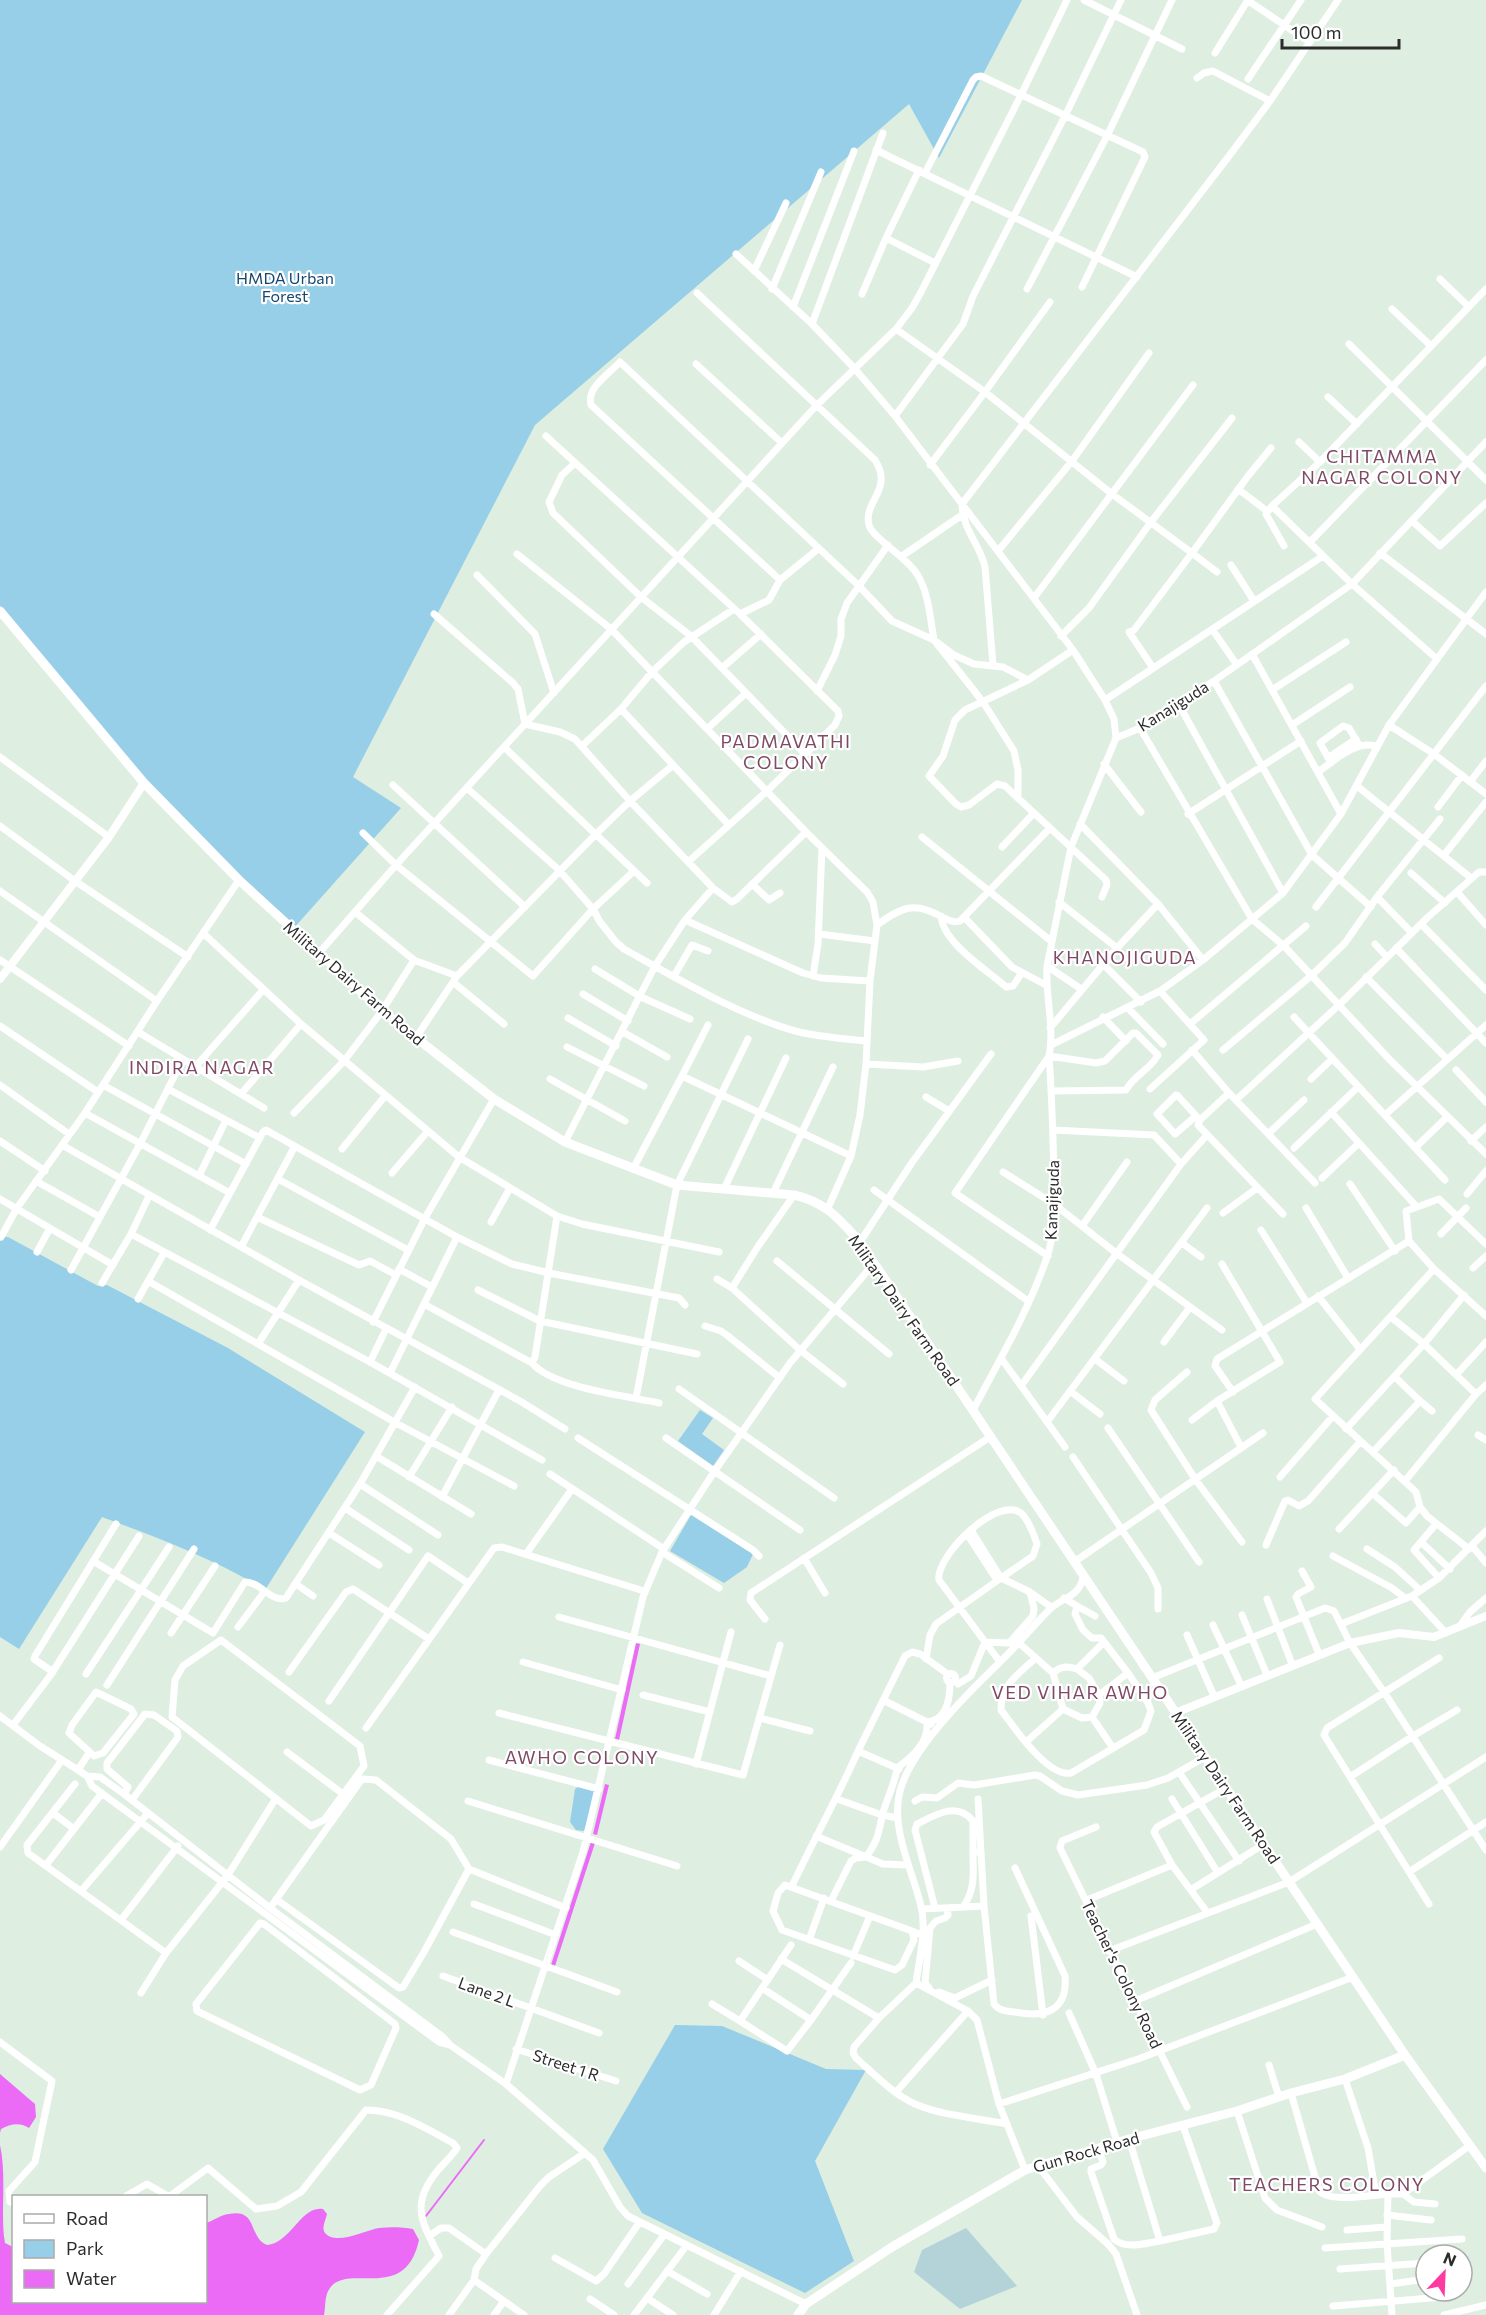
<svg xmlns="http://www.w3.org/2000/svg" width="1486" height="2315" viewBox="0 0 1486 2315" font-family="Commissioner,sans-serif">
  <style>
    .green { fill: #97cee8 }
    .cemetery { fill: #b4d3d9 }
    .water { fill: #ec6bf6 }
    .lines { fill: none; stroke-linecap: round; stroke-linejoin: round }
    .stream { stroke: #ec6bf6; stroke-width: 2 }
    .minor { stroke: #fff; stroke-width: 7 }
    .tertiary { stroke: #fff; stroke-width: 8 }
    .secondary { stroke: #fff; stroke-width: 9 }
    .labels { text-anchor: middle; stroke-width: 4.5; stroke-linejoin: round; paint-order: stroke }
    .park-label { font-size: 16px; fill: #16466f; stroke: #fff }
    .street-label { font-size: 16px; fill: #2c2c2c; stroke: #fff }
    .neighbourhood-label { font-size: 18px; letter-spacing: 1.5px; fill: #804965; stroke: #fff }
  </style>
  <rect width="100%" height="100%" fill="#deeee1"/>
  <path class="green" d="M0 0H1022L939 158 909 104 535 425 353 777 401 808 293 929 147 786 19 634 0 606Z
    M0 1237H8L98 1286 107 1285 228 1348 365 1432 265 1590C215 1559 158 1538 102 1517L19 1649 0 1637Z
    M700 1410 713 1418 702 1434 724 1450 713 1466 678 1441Z
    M691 1515 753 1554 747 1567 724 1583 670 1551Z
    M579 1786 596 1792 584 1831 576 1830 570 1822 575 1789Z
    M675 2025 722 2026 826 2069 866 2070 815 2161 854 2261 805 2293 642 2213 603 2149Z"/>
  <path class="cemetery" d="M966 2228 1017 2286 960 2309 914 2272 922 2250Z"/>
  <path class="water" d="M636 1643 640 1644 619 1740 615 1739Z
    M605 1784 609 1785 597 1835 593 1834Z
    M591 1842 595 1843 555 1966 551 1965Z
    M0 2074 35 2104 36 2117 29 2128C19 2122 11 2124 1 2129L0 2133Z
    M0 2145C7 2176 0 2217 5 2243L13 2247 14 2302H206V2223C213 2221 220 2215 229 2214 258 2208 248 2237 267 2245 291 2243 301 2205 323 2209L327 2214C326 2220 321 2227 325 2233 336 2246 366 2230 379 2228 390 2227 402 2227 413 2229L419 2240C405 2304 348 2262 330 2288 324 2296 326 2306 324 2315H0Z"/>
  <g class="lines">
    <path class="stream" d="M426 2216 484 2140"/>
    <path class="minor" d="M1084 0 1182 49
      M1247 0 1308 41
      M1215 53 1248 0
      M1197 78 1204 73 1213 71 1270 101
      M1248 79 1301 0
      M876 150 1137 277
      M925 173 973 80 976 77 981 76 1143 152 1145 157 1082 287
      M886 238 935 263
      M736 254 812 324 855 369 895 416 1073 650 1105 700 1114 719 1116 738
      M754 271 786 203
      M1440 279 1469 307
      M772 289 821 172
      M1027 289 1107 136 1172 0
      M697 293 875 460C894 490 863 501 869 525 871 537 907 557 917 574 929 593 930 618 934 640L954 655 974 664 1003 667 1028 680
      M862 294 886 238 919 170
      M793 307 854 151
      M1392 309 1431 346
      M812 324 883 133
      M896 329 985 392 1112 494 1192 553 1134 630 1129 632 1153 668
      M1349 344 1486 480
      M696 364 782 443
      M1328 397 1357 424
      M895 416 963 324 973 296 1065 116 1121 0
      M546 436 740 614 838 711 839 716 835 725 767 791 688 862
      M1299 442 1320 462
      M574 464 562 475 549 502 553 513 641 597 691 636 805 754
      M930 465 985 392 1050 302
      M1238 489 1267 511
      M1272 506 1266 514 1284 546
      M1412 521 1440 546 1486 503
      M1310 542 1486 360
      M998 551 1072 461 1149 353
      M1380 553 1486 634
      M517 554 611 629 806 832 867 892 873 902 877 925 870 981 866 1064 860 1115 851 1156 828 1208
      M902 556 962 515
      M1231 565 1254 601
      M1217 572 1192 553 1248 476 1271 448
      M477 575 535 634 554 693
      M780 580 591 405C586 388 609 374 620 362L858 585 892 621 934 640 983 702 1014 751 1018 770V796
      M1034 598 1193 385
      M434 614 513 683 518 689 525 724 560 732 575 739 630 801 713 888 732 902 737 899 806 832
      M740 614 769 600 780 580 818 549
      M1212 629 1237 665
      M1061 636 1089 608 1151 522 1232 418
      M1073 650 1028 680 965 710 955 720 943 756 929 776 956 804 961 807 969 805 997 784 1005 786 1106 880 1107 885 1102 897
      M1252 654 1341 814
      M1437 659 1352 584 1272 506 1320 462 1486 289
      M993 665 985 567C980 544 962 529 962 504L1229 156 1270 101 1338 0
      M722 668 761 634
      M1214 681 1312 855 1371 907
      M1272 690 1346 642
      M817 691 835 655 841 636V619L847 603 888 545
      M1105 700 1323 556
      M1178 703 1283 893
      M621 709 729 825
      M1292 725 1350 687
      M1389 725 1434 754 1486 794
      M1140 728 1252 919 1284 946 1390 1060 1486 1154
      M707 729 746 693
      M582 746 621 709 652 672 684 642 734 609
      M504 747 647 883
      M0 757 109 837
      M1328 758 1356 739
      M1331 763 1320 743 1343 726 1349 728 1359 745
      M1104 764 1141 812
      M1318 772C1334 761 1356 740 1376 746
      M1470 782 1486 761
      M393 785 525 907
      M1357 786 1471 878
      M467 788 559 870 593 909 600 922 616 942 624 949C676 978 742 1017 799 1032 822 1037 844 1039 867 1041
      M1438 807 1462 775
      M1188 814 1301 741
      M1080 824 1158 904
      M0 826 75 881 188 957
      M363 833 396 865 533 976 593 909 634 871
      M922 837 1051 941
      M1002 847 1034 813
      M1444 855 1486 802
      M1411 873 1445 903
      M752 884 769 900 780 893
      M0 891 157 1001
      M1457 892 1486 925
      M1377 897 1412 933
      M1059 902 1117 948
      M1316 907 1486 686
      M355 912 414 960 457 976
      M941 916C943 943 987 970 1006 987L1013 986 1021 974
      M964 917 1012 967 1046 985
      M685 920 803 973 821 978 870 981
      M1421 924 1486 990
      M877 925C902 907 914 901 942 917 949 920 953 923 960 921L1050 828
      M203 933 301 1024 459 1157 557 1216 582 1224 719 1252
      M819 934 875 941
      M1375 944 1387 957
      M1396 948 1486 1043
      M319 953 396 865 816 406 896 329 912 308 921 292 1021 95 1067 0
      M0 960 129 1046
      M1103 964 1141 1002
      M1047 966 1081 989
      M595 969 641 997 690 1019
      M674 976 692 945 708 951
      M813 976 818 944 822 848
      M1366 977 1446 1058
      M453 982 504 1024
      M583 994 628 1021
      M1128 1008 1163 1044
      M1103 1017 1126 1041
      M1294 1017 1445 1180
      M568 1018 616 1046
      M1190 1024 1306 926
      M0 1026 98 1092
      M1050 1028 1117 948 1158 904 1203 960
      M138 1032 264 1108
      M623 1032 667 1057
      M415 1039 457 976 595 835 630 801 672 766
      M1051 1045 1160 991 1203 960 1283 893 1341 814 1389 725 1486 592
      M567 1047 644 1086
      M1192 1050 1229 1093 1315 1183
      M1223 1050 1312 975 1345 943 1377 897 1440 819
      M866 1064 923 1067 958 1061
      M196 1066 263 990
      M1456 1070 1486 1102
      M682 1076 708 1025
      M550 1079 625 1121
      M1311 1079 1332 1059
      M0 1085 69 1134
      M103 1085 246 1164
      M168 1089 260 1138
      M1150 1089 1204 1040 1160 991
      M1229 1093 1200 1120 1198 1125 1283 1214
      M241 1094 301 1024
      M926 1097 949 1111
      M1236 1100 1340 1004 1428 917 1479 872H1486
      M1331 1112 1416 1206
      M85 1113 230 1193
      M294 1113 344 1061 382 1011 414 960
      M1385 1115 1486 1025
      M1196 1116 1175 1134 1157 1114 1176 1095 1178 1096 1200 1120
      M1053 1130 1154 1135 1181 1164
      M1269 1133 1304 1100
      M0 1141 45 1171
      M1471 1141 1486 1127
      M565 1142 655 966 685 920 713 888
      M62 1145 299 1280 520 1401 565 1429
      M1416 1147 1447 1117
      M1294 1148 1358 1087
      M342 1149 385 1096
      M633 1169 682 1076 851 1156
      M1003 1172 1054 1204 1116 1253 1222 1330
      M392 1173 428 1131
      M199 1176 226 1120
      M1322 1178 1359 1143
      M278 1179 408 1250
      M36 1181 100 1217
      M1350 1184 1395 1251
      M724 1189 786 1058
      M874 1190 1028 1301
      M773 1193 833 1067
      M1467 1194 1486 1171
      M0 1199 113 1265
      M1306 1208 1348 1278
      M1223 1213 1257 1188
      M257 1217 359 1265 370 1261 396 1275
      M491 1222 510 1188
      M1082 1226 1127 1162
      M210 1230 263 1132 266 1130 457 1237 512 1264 549 1273 679 1298 685 1305
      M1261 1230 1307 1303
      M131 1234 370 1362 542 1460
      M1441 1234 1466 1208
      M1 1237 17 1208 85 1113 157 1001 239 880
      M860 1242 911 1164 991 1054
      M1182 1243 1201 1257
      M1486 1244 1439 1199 1406 1211 1409 1241 1434 1269 1486 1316
      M241 1247 295 1146
      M37 1252 50 1228
      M1048 1256 955 1193 1049 1056 1096 1063 1105 1061 1133 1033H1136L1158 1055C1151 1069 1133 1076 1126 1090L1052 1091
      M777 1261 889 1354
      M1473 1268 1486 1256
      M399 1269 432 1287
      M1434 1269 1315 1399 1416 1492 1420 1507 1427 1516 1469 1549
      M71 1270 140 1144 183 1059
      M717 1279 732 1288 800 1350 843 1384
      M148 1281 396 1423 514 1486
      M102 1283 131 1234 149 1196
      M732 1288 757 1248 794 1195
      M478 1290 540 1321 697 1354
      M1318 1296 1360 1349
      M138 1299 164 1253
      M424 1304 532 1363 535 1357 557 1216
      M1391 1317 1424 1344 1476 1394
      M373 1322 425 1218 494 1099
      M705 1326 721 1331 728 1336 780 1378
      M1164 1342 1190 1307
      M258 1344 299 1280
      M1001 1358 1065 1447
      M1095 1359 1124 1381
      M370 1362 386 1329
      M532 1363C553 1388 627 1396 659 1403
      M1187 1372 1155 1400 1151 1410 1195 1479 1242 1542
      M390 1373 457 1237
      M1456 1375 1486 1342
      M1021 1386 1181 1164 1207 1135
      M679 1389 834 1498
      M1070 1391 1100 1414
      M1233 1392 1215 1366 1217 1359 1409 1241
      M636 1398 677 1185 748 1039
      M1217 1401 1241 1447
      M1420 1401 1432 1411
      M973 1410C999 1361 1029 1310 1047 1257 1056 1231 1054 1202 1054 1175 1053 1135 1052 1095 1049 1056 1055 1027 1045 996 1047 966L1071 847 1116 738 1140 728 1214 681 1352 584 1486 442
      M1192 1420 1217 1401 1280 1362 1222 1264
      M1047 1422 1207 1208
      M1108 1428 1199 1562
      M1346 1429 1424 1344 1464 1295
      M1478 1435 1486 1440
      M578 1438 753 1550 759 1556
      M666 1438 800 1530
      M1373 1452 1420 1401 1395 1377
      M376 1456 471 1514
      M1073 1457 1151 1573 1158 1588V1609
      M550 1474 664 1549
      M409 1477 452 1407
      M1280 1477 1333 1416
      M1405 1481 1476 1394 1486 1385
      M360 1484 438 1535
      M1372 1493 1406 1523 1420 1507
      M442 1497 499 1390
      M345 1508 409 1550
      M1436 1524 1414 1550 1439 1578
      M1339 1529 1394 1470
      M971 1530 1001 1578 1033 1556 1037 1544C1034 1535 1029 1522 1023 1515 1001 1491 935 1556 939 1580L1000 1662
      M329 1533 379 1565
      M967 1534 997 1580
      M1421 1542 1450 1569
      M1266 1545 1285 1501 1288 1500 1299 1506 1308 1501 1360 1442
      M1472 1546 1486 1563
      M1367 1549 1395 1567 1420 1590
      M662 1552 719 1588
      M526 1554 572 1489
      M1333 1556 1392 1588 1405 1598
      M804 1558 825 1593
      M93 1561 213 1633 245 1582C260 1581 271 1603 286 1598L360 1484 415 1387
      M1074 1562 1263 1433
      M1302 1571 1311 1587 1298 1594 1296 1597 1319 1654
      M296 1584 313 1596
      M1412 1596 1446 1633
      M1267 1599 1292 1664
      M1077 1606 1095 1616
      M1242 1615 1267 1675
      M559 1617 771 1676
      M765 1619 750 1600 751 1593 990 1437
      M1341 1624 1412 1596 1439 1578 1486 1531
      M1213 1625 1241 1685
      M238 1627 265 1591
      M1459 1627 1470 1612 1486 1598
      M171 1633 215 1566
      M1187 1635 1214 1696
      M221 1640 360 1746 364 1766 324 1820 311 1826 172 1717 175 1680 183 1666Z
      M1019 1643 1053 1673 1063 1709 1082 1718 1092 1717 1113 1748
      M1036 1658C1019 1673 1000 1686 1001 1710 1014 1727 1048 1778 1071 1773L1144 1730 1151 1711 1148 1703 1128 1673 1101 1638H1092L1083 1630 1075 1614 1077 1606 1064 1598
      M926 1659 930 1635 936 1624 1001 1578 1030 1592 1051 1607
      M523 1662 622 1690
      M1077 1669 1089 1678 1099 1695
      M53 1672 34 1659 35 1656 116 1524
      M289 1672 346 1592 353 1589 429 1639
      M1053 1673C1061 1666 1067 1666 1077 1669L1104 1642
      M946.5 1678a4.5 4.5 0 1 1 9 0a4.5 4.5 0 1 1-9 0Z
      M86 1674 169 1547
      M1152 1678 1325 1608 1334 1611 1350 1643 1384 1692 1486 1850
      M958 1684 971 1676 985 1642 1009 1643 1033 1616 1034 1608 1030 1592
      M107 1685 194 1549
      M96 1692 131 1709 134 1714 103 1753 94 1756 69 1733 72 1725Z
      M643 1695 710 1712
      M883 1700 931 1724
      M329 1701 428 1556 468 1583
      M499 1713 743 1775 780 1645
      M0 1716 40 1746 78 1770 87 1776 100 1777 124 1794 270 1908 443 2037 450 2045
      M1092 1717 1100 1703 1099 1695 1128 1673
      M760 1718 810 1731
      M13 1725 50 1676 139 1536
      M366 1728 494 1548 502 1547 644 1591
      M1026 1742 1063 1709
      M858 1751 905 1656 912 1652 920 1654 949 1675
      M287 1752 343 1794
      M489 1760 599 1789
      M696 1764 731 1632
      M78 1770 89 1753
      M1179 1772 1239 1861
      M87 1776 92 1786 439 2042 450 2045 506 2084 593 2160 620 2207 628 2216 806 2304
      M1350 1777 1413 1736 1457 1710
      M75 1784 27 1845 28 1853 166 1953
      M124 1794 128 1787 107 1769V1763L145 1714 154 1715 177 1731 178 1737 132 1800
      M837 1799 882 1815 898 1818
      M978 1799 984 1906 994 2004C999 2011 1007 2011 1015 2012 1045 2018 1068 2011 1065 1976L1015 1868
      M1172 1799 1218 1873
      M468 1801 677 1866
      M915 1801 922 1797 937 1798 958 1783 974 1785 1035 1775 1040 1776 1062 1791 1078 1795 1147 1785 1168 1778 1205 1757
      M53 1813 74 1829
      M1096 1827 1062 1841 1060 1848 1187 2107
      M816 1836 883 1864 908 1865
      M0 1847 62 1760
      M46 1865 102 1793
      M469 1869 566 1908
      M1409 1872 1486 1822
      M792 1886C813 1841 838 1797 858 1751L899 1769
      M1192 1889 1264 1844
      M81 1891 148 1813
      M1087 1900 1172 1865
      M831 1901 851 1861 856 1858 866 1857C879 1839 878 1833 883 1813 887 1798 895 1784 897 1768 912 1757 929 1743 927 1722 947 1720 950 1699 950 1683
      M474 1904 556 1935
      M1429 1904 1324 1735 1327 1728 1439 1658
      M963 1907C976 1889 973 1872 973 1852
      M270 1908 362 1779 376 1780 451 1839 469 1869 424 1952 403 1987 399 1988 276 1899
      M935 1908 915 1830 917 1824C935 1815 957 1801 973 1821V1852H981
      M922 1909 984 1906
      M1207 1912 1172 1865 1154 1832 1157 1827 1226 1788
      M1031 1916 1043 2015
      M121 1920 178 1846
      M260 1923 264 1924 395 2024 396 2028 371 2085 360 2090 197 2011 196 2004Z
      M912 1931 914 1940 902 1965 895 1970 782 1930 773 1911 778 1893 785 1885 912 1931 922 1935
      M453 1932 617 1992
      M809 1940 824 1898
      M1109 1951 1289 1882 1486 1757
      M853 1956 870 1916
      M781 1959 879 2018
      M739 1961 768 1980
      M443 1976 599 2033
      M916 1983 879 2018 854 2047 853 2053 856 2058C874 2074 893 2094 915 2104 943 2116 978 2118 1007 2124
      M762 1988 811 2020 851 1963
      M929 1988 925 1983 930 1928 936 1921 945 1918 948 1915 947 1908
      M939 1992 955 1998 992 1980
      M141 1993 166 1953 228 1875 276 1798
      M1135 2001 1317 1924
      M712 2004 740 2021 791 1945
      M1069 2013 1096 2074 1117 2142
      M740 2021 787 2051 811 2020
      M0 2042 52 2081 35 2162 9 2191 10 2202 14 2203
      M516 2049 616 2081
      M1269 2065 1279 2097
      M1345 2079 1368 2148 1376 2195
      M506 2084 583 1852 643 1597 662 1552 714 1472 790 1363 874 1263
      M896 2092 968 2011
      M1291 2093 1319 2191C1330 2203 1372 2195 1388 2194L1387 2243 1392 2315
      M999 2104 1138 2059 1353 1977
      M1237 2111 1265 2198 1277 2210 1322 2227
      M1129 2139 1160 2241 1214 2229 1217 2223 1183 2126
      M1098 2148 1103 2162 1101 2165 1091 2169V2172L1114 2239C1126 2250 1146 2243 1160 2241
      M1039 2167 1077 2217 1108 2244 1116 2254 1137 2315
      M1025 2170 999 2104 977 2020 968 2011 916 1983C919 1960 927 1930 921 1906 913 1872 890 1828 900 1791 911 1749 968 1693 999 1663 1017 1646 1032 1627 1049 1610 1057 1601 1072 1598 1078 1589 1081 1586 1082 1580 1084 1576
      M1388 2194H1403L1469 2146
      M1403 2194 1414 2202 1435 2204
      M126 2196 147 2184 168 2196
      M170 2196 208 2168 256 2209 277 2206 301 2192 366 2110C398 2110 425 2128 453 2143L457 2148C452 2156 445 2162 439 2169 409 2204 422 2222 439 2256L387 2315
      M1387 2215 1431 2220
      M1347 2230 1386 2227
      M429 2236 441 2228H449L486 2254
      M1325 2248 1462 2239
      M555 2258 596 2281 604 2274 639 2223
      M1340 2269 1426 2263
      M667 2271 707 2294
      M474 2280 524 2315
      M628 2284 664 2235
      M1390 2284 1426 2279
      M647 2298 673 2315
      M590 2299 614 2315
      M1333 2306 1443 2297
      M449 2315 474 2280 476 2269 486 2254 540 2186 549 2177 585 2153
      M494 2315 504 2301
      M634 2315 687 2245
      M714 2315 741 2271
      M1444 2315 1486 2305"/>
    <path class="tertiary" d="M0 979 109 837 144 783
      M1175 1713 1350 1643 1399 1633 1434 1637 1486 1616"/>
    <path class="secondary" d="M0 611 144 783 239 880 382 1011 494 1099 565 1142 677 1185 794 1195C826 1202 839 1219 860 1242L1405 2055 1486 2168
      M798 2315 806 2304 892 2247 1025 2170 1129 2139 1237 2111 1291 2093 1345 2079 1405 2055"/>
  </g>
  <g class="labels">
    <g class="park-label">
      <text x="285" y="284">HMDA Urban<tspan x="285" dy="18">Forest</tspan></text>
    </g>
    <g class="street-label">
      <text transform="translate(1173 706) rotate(-32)" y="6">Kanajiguda</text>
      <text transform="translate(354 983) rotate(41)" y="6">Military Dairy Farm Road</text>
      <text transform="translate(1052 1200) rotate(-88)" y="6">Kanajiguda</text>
      <text transform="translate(904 1310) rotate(55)" y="6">Military Dairy Farm Road</text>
      <text transform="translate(1226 1787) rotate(56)" y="6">Military Dairy Farm Road</text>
      <text transform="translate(1122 1974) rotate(64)" y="6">Teacher's Colony Road</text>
      <text transform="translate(487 1992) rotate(20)" y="6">Lane 2 L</text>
      <text transform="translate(566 2065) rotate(18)" y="6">Street 1 R</text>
      <text transform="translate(1086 2152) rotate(-16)" y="6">Gun Rock Road</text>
    </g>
    <g class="neighbourhood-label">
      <text x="1382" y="463">CHITAMMA<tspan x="1382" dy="21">NAGAR COLONY</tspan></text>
      <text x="786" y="748">PADMAVATHI<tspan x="786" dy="21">COLONY</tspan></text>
      <text x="1125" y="964">KHANOJIGUDA</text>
      <text x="202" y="1074">INDIRA NAGAR</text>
      <text x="1080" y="1699">VED VIHAR AWHO</text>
      <text x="582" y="1764">AWHO COLONY</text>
      <text x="1327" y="2191">TEACHERS COLONY</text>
    </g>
  </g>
  <rect x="12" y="2195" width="195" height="108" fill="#ffffff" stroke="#ababab" stroke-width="1.5"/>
  <rect x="24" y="2214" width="30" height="9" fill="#ffffff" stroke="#ababab" stroke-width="1.5"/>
  <text x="66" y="2225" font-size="18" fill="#2c2c2c">Road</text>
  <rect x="24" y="2240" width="30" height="18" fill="#97cee8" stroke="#ababab" stroke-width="1.5"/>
  <text x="66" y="2255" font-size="18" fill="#2c2c2c">Park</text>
  <rect x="24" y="2270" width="30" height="18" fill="#ec6bf6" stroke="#ababab" stroke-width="1.5"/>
  <text x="66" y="2285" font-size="18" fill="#2c2c2c">Water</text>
  <g transform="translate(1444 2273) rotate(23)"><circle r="28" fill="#ffffff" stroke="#ababab" stroke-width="1.5"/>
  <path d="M0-4.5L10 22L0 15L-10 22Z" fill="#ff3aa1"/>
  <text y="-9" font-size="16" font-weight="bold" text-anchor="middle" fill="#2c2c2c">N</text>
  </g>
  <path d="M1282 39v9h117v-9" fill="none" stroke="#2c2c2c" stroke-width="3"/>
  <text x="1291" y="39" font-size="18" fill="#2c2c2c" stroke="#ffffff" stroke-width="4.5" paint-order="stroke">100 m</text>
</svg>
